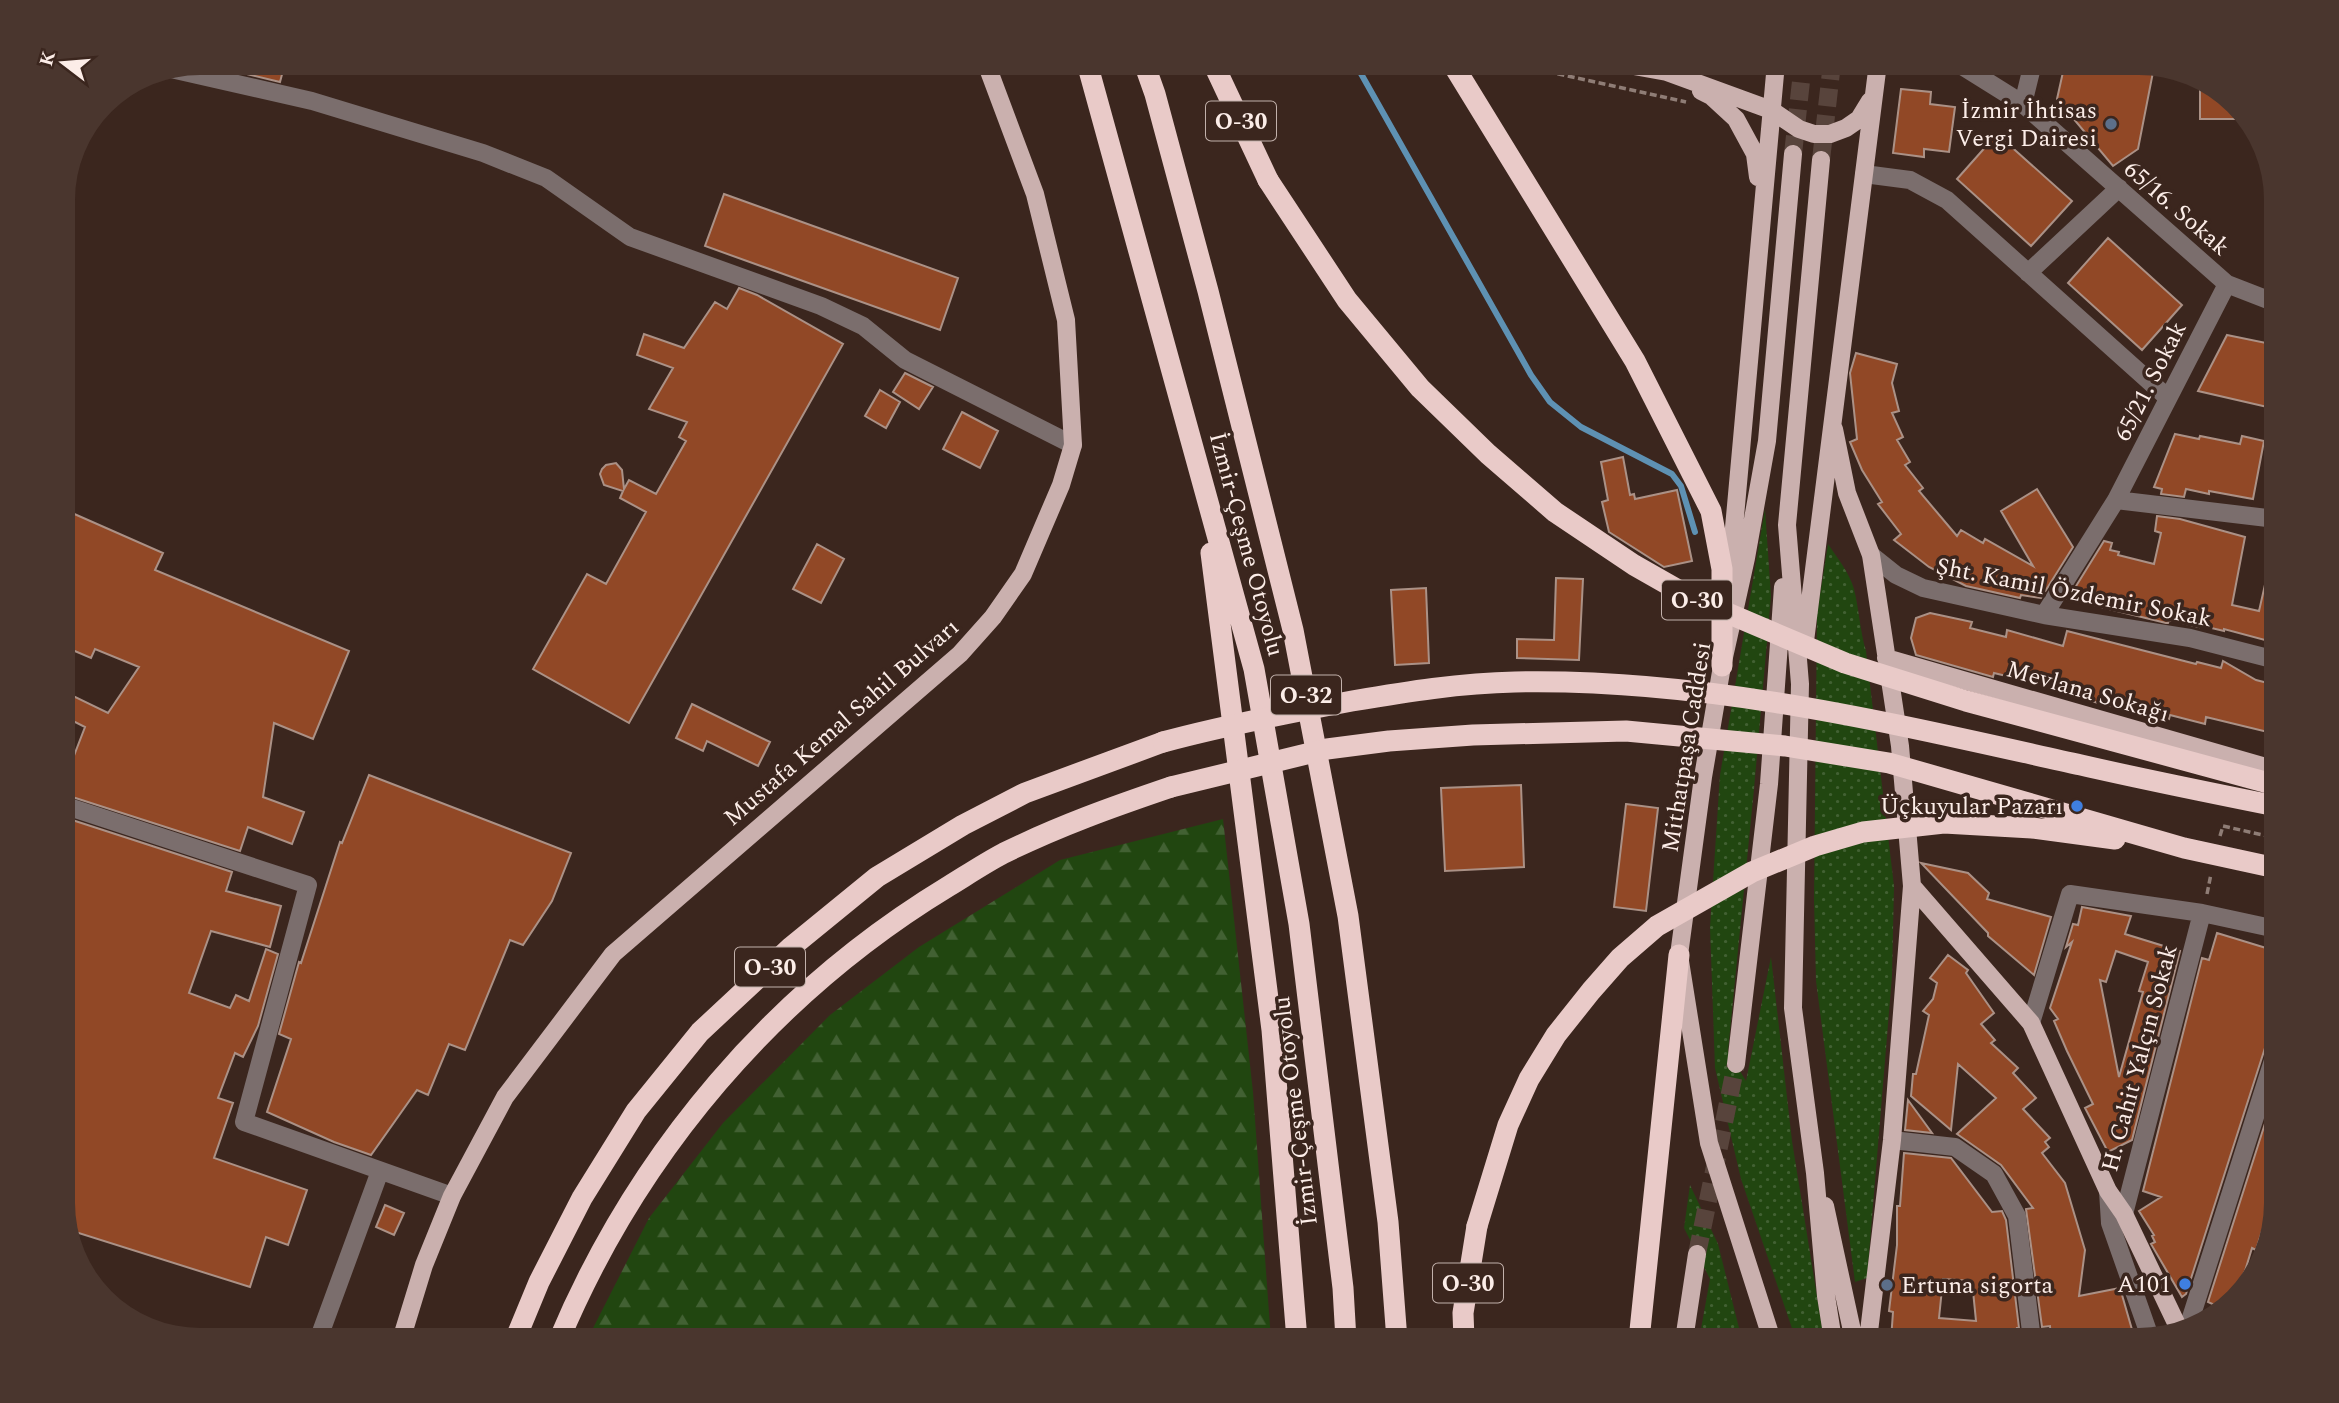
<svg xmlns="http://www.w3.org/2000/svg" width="2339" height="1403" viewBox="0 0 2339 1403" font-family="Spectral,serif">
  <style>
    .grass { fill: url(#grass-dots) }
    .forest { fill: url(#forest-firs) }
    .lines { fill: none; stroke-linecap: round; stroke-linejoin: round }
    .stream { stroke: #5e91b3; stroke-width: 6 }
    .building { fill: #914826; stroke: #ab9186; stroke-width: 2; fill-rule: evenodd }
    .major-tunnel { stroke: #58443c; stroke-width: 18; stroke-dasharray: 18 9; stroke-linecap: butt }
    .path { stroke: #8f7d76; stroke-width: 3.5; stroke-dasharray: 7 3.5; stroke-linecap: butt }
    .minor { stroke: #7b6e6d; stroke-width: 18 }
    .major { stroke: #cab0ae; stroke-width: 18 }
    .highway { stroke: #e9cac8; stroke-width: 21 }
    .highway-bridge { stroke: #e9cac8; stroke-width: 21 }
    .service-dot { fill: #5c6f8a; stroke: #3b261e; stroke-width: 2.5 }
    .shop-dot { fill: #3f7fe0; stroke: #3b261e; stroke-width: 2.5 }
    .labels { text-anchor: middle; stroke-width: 7; stroke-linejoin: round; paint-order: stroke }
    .shield { fill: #3b261e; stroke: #c2b1ab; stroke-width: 2 }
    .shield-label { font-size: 23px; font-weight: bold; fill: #fcede8 }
    .poi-label { font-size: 24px; fill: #fcede8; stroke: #3b261e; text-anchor: end }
    .street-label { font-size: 24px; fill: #fcede8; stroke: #3b261e }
  </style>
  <defs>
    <pattern id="grass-dots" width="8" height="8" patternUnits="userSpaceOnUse" patternTransform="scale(1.75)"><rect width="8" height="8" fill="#214610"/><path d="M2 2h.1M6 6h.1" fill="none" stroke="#426133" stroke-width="1.8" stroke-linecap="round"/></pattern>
    <pattern id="forest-firs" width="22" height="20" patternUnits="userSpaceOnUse" patternTransform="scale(1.75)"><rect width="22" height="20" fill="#214610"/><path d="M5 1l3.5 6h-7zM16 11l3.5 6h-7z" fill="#426133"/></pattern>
  </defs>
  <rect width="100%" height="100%" fill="#3b261e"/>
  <path class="grass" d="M1765 509 1771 596 1754 789 1728 1051 1746 1081 1771 957 1792 1141 1824 1340H1796L1741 1179 1715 1068 1710 927 1720 775Z
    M1828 544C1838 559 1849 572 1854 589 1859 609 1860 631 1866 651L1894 886 1892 976 1867 1278 1855 1282 1816 981 1814 900 1817 614Z
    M1690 1185 1718 1244 1742 1340H1699L1710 1279 1684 1228Z"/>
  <path class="forest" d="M1223 819 1253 1092 1271 1340H587L649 1218 723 1123 830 1015 919 947 1060 860Z"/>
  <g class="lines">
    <path class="stream" d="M1355 63 1531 375 1550 402 1581 427 1672 474 1681 486 1695 532"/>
  </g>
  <path class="building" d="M200 63H285L280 82Z
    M2065 63H2138L2154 67 2138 149 2113 166 2057 99Z
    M2200 80 2208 82 2245 119H2200Z
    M1901 89 1931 92 1930 104 1955 107 1949 152 1924 149V157L1893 153Z
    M1997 134 2072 201 2031 246 1957 179Z
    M724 194 958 278 940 330 705 246Z
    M2108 238 2182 305 2142 350 2068 283Z
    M739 288 757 295 843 344 629 723 533 669 587 574 606 584 646 512 620 498 623 491 604 485 600 474 602 469 606 465 616 463 622 470 624 489 629 480 656 494 686 441 679 437 687 422 649 409 673 368 637 355 644 334 684 348 715 302 727 309Z
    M2227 335 2276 345V409L2198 391Z
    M1856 353 1897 364 1892 383 1899 411 1892 413 1903 437 1897 440 1910 462 1905 465 1923 488 1919 491 1957 536 1961 530 1983 543 1985 539 2033 566 2001 511 2037 489 2073 547 2041 598 2021 595 2020 598 1966 586 1929 567 1894 540 1901 534 1878 504 1882 502 1862 470 1850 442 1857 439 1850 373Z
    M905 373 933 387 919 409 893 392Z
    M880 390 900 402 886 428 865 416Z
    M962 412 998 431 980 468 943 449Z
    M2175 434 2199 439 2200 436 2240 444 2242 436 2264 441 2253 499 2209 491V494L2186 489 2184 497 2161 494 2162 489 2154 487Z
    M1623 457 1630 495 1634 494 1635 499 1677 490 1692 561 1664 567 1609 532 1602 502 1608 500 1601 462Z
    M63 509 163 553 155 570 349 651 313 739 274 723 263 797 304 812 292 844 248 827 240 851 63 794V764L70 766 85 727 63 716V691L108 713 139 667 95 649 91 658 63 646Z
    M2157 516 2180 519 2245 537 2232 605 2259 611 2269 567 2276 568V643L2224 629V631L2199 625V627L2169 620 2168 623H2166L2068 599 2104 541 2112 543 2110 550 2119 552 2118 555 2154 564 2161 533 2155 531Z
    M817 544 844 559 821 603 793 589Z
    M1556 578 1583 579 1579 660 1517 658V639L1554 640Z
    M1426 588 1429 663 1395 665 1391 590Z
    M1930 613 1972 622 1970 628 2006 637 2007 630 2063 646 2067 631 2196 664 2197 662 2221 668 2223 661 2256 680 2276 685V734L2206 717 2205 724 2170 715 2169 719 2141 712V714L2087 700 2088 696 1994 673 1993 677 1916 655 1911 638 1916 618Z
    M692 704 770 742 758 766 707 741 703 751 676 738Z
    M369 775 571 853 552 901 523 945 510 940 465 1050 449 1044 428 1095 417 1090 371 1155 334 1142 267 1112 291 1039 279 1034 299 962 301 963 340 842 342 843Z
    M1521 785 1524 867 1445 871 1441 788Z
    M1626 804 1658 808 1646 911 1614 907Z
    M63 817 232 872 226 891 281 906 270 947 211 931 189 993 230 1008 236 995 249 1001 266 949 278 954 258 1026 243 1057 235 1053 218 1098 233 1103 214 1158 307 1190 288 1245 266 1237 250 1287 69 1230 63 1211Z
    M1921 863 1968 873 1989 893 1987 899 2051 917 2034 975 1988 936V933Z
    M2082 907 2131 916 2125 934 2180 951 2132 1140 2108 1152 2085 1108 2093 1104 2067 1051 2054 1021 2058 1019 2050 1008 2072 942 2066 947 2073 924 2078 925ZM2116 951 2148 962 2139 991 2143 992 2119 1077 2100 980 2106 982Z
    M2217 933 2276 951V1040L2269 1042 2265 1048 2186 1294 2182 1297 2151 1244 2155 1242 2152 1236 2154 1235 2139 1211 2161 1197 2143 1191 2202 958 2209 960Z
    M1948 955 1968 970 1966 973 1994 1013 1981 1024 1995 1040 1991 1043 2018 1068 2013 1073 2036 1098 2023 1109 2050 1138 2045 1142 2049 1147 2042 1153 2065 1183 2085 1250 2079 1296 2120 1288 2135 1340H2051L2050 1326 2042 1327 2026 1209 2033 1208 2001 1165 1957 1134 1996 1098 1958 1064 1951 1130 1911 1096 1913 1074H1916L1929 1015 1923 1011 1933 999 1937 983 1930 978Z
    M2276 1089V1203L2268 1233 2262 1231 2256 1250 2252 1248 2245 1271 2230 1299 2221 1308 2208 1302Z
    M1908 1100 1932 1133 1905 1130Z
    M1904 1153 1951 1158 1992 1212 2002 1211 2006 1220 2019 1328H2017L2018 1340H1891L1893 1312 1889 1311 1897 1245V1206H1900ZM1943 1279 1972 1281 1976 1321 1939 1318Z
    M385 1205 404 1213 394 1235 376 1227Z"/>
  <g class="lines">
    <path class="major-tunnel" d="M1793 154 1803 63
      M1821 160 1832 63
      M1697 1254 1736 1064"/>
    <path class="path" d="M1517 63 1531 68 1686 102
      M2220 836 2223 826 2276 838
      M2207 894 2211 874"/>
    <path class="minor" d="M1953 63 1959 64 2023 104 2227 284 2276 303
      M171 69 312 101 483 153 546 178 630 237 821 306 863 326 905 360 1073 445
      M2023 104 2033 63
      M1864 174 1910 180 1947 200 2168 398
      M2028 273 2119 188
      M2116 500 2276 519
      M1871 555 1896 575 1923 588 2044 615 2190 638 2276 660
      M2044 615 2116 500 2227 284
      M63 805 308 885 244 1122 452 1196
      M2031 1023 2070 894 2202 913 2276 929
      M1892 1140 1955 1147 1994 1174 2017 1216 2032 1340
      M2108 1191 2110 1223 2150 1337
      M2124 1214 2202 913
      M2188 1327 2276 1051
      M318 1340 380 1171"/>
    <path class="major" d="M1617 63 1667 72 1771 110 1799 129 1814 134H1830L1846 128 1859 119 1870 101
      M1701 91 1711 96 1736 119 1755 154 1758 177
      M1821 160 1787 525 1800 684 1793 1008 1815 1173 1826 1296 1833 1340
      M1834 429 1847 493 1871 555 1900 746 1912 886 1892 1140 1868 1340
      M1729 583 1776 63
      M1804 649 1878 63
      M1886 658 2276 770
      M1912 886 2031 1023 2108 1191 2124 1214 2179 1329
      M1736 1064 1769 784 1783 587
      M1825 1206 1854 1340
      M401 1340 424 1265 452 1196 505 1097 613 954 960 654 993 617 1023 574 1061 485 1073 445 1066 320 1035 194 986 63
      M1684 1340 1697 1254
      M1772 1340 1709 1143 1679 955 1703 777 1722 666 1746 558 1767 441 1793 154"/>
    <path class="highway" d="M1087 63 1254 669 1299 924 1343 1288 1346 1340
      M1144 63 1155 94 1208 291 1293 630 1348 916 1388 1222 1397 1340
      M1213 63 1268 180
      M1452 63 1635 361 1711 511 1722 569V666
      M1211 553 1272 1030 1297 1340
      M515 1340 539 1282 582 1198 636 1111 700 1032 790 948 877 877 963 825 1025 793 1163 742
      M559 1340C638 1152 774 992 949 886 967 875 985 863 1004 853 1059 826 1112 807 1171 787
      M1464 1340 1463 1313 1477 1226
      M1639 1340 1679 955"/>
    <path class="highway-bridge" d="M1268 180 1347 300 1420 388 1488 454 1555 512 1634 565 1692 598 1845 663 1966 701 2276 785
      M1163 742C1226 725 1288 713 1352 701 1406 692 1460 683 1515 682 1708 678 1895 724 2081 765 2146 780 2211 793 2276 806
      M1171 787 1327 749 1389 741 1473 735 1626 731 1785 746 1889 763 2184 848 2276 868
      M1477 1226 1508 1125 1529 1079 1556 1035 1591 991 1620 958 1657 926 1752 872 1815 846 1863 832 1944 823 2032 828 2115 839"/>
  </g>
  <g class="service-dot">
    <circle cx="2111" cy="124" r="7"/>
    <circle cx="1887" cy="1285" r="7"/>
  </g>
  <g class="shop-dot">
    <circle cx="2077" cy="806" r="7"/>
    <circle cx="2185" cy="1284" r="7"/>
  </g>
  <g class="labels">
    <g class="shield">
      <rect x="1206" y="101.5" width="70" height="39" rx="5"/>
      <rect x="1662" y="580.5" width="70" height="39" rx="5"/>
      <rect x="1271" y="675.5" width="70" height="39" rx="5"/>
      <rect x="735" y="947.5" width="70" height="39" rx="5"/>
      <rect x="1433" y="1263.5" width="70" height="39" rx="5"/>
    </g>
    <g class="shield-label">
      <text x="1241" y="129">O-30</text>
      <text x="1697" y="608">O-30</text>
      <text x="1306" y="703">O-32</text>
      <text x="770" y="975">O-30</text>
      <text x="1468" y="1291">O-30</text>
    </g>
    <g class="poi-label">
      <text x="2097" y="118">İzmir İhtisas<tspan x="2097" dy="28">Vergi Dairesi</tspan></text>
      <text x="2063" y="814">Üçkuyular Pazarı</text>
      <text x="2171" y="1292">A101</text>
      <text x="1901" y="1293" text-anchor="start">Ertuna sigorta</text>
    </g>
    <g class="street-label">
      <text transform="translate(2177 208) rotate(41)" y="8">65/16. Sokak</text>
      <text transform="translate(2150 381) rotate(-63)" y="8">65/21. Sokak</text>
      <text transform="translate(1247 544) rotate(75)" y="8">İzmir-Çeşme Otoyolu</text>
      <text transform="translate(2074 592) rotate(11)" y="8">Şht. Kamil Özdemir Sokak</text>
      <text transform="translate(2088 691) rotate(16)" y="8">Mevlana Sokağı</text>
      <text transform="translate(841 722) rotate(-41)" y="8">Mustafa Kemal Sahil Bulvarı</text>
      <text transform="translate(1686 747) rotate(-81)" y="8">Mithatpaşa Caddesi</text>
      <text transform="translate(2139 1058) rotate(-75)" y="8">H. Cahit Yalçın Sokak</text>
      <text transform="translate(1295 1111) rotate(-97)" y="8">İzmir-Çeşme Otoyolu</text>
    </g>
  </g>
  <path d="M0 0H2339V1403H0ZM200 75H2139A125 125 0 0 1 2264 200V1203A125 125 0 0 1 2139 1328H200A125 125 0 0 1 75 1203V200A125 125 0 0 1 200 75Z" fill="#4a362e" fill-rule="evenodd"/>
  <g transform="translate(63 63) rotate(286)" stroke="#3b261e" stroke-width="5" paint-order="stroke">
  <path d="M0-5L12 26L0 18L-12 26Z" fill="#fcede8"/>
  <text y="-10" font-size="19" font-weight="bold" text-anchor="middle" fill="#fcede8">K</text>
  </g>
</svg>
